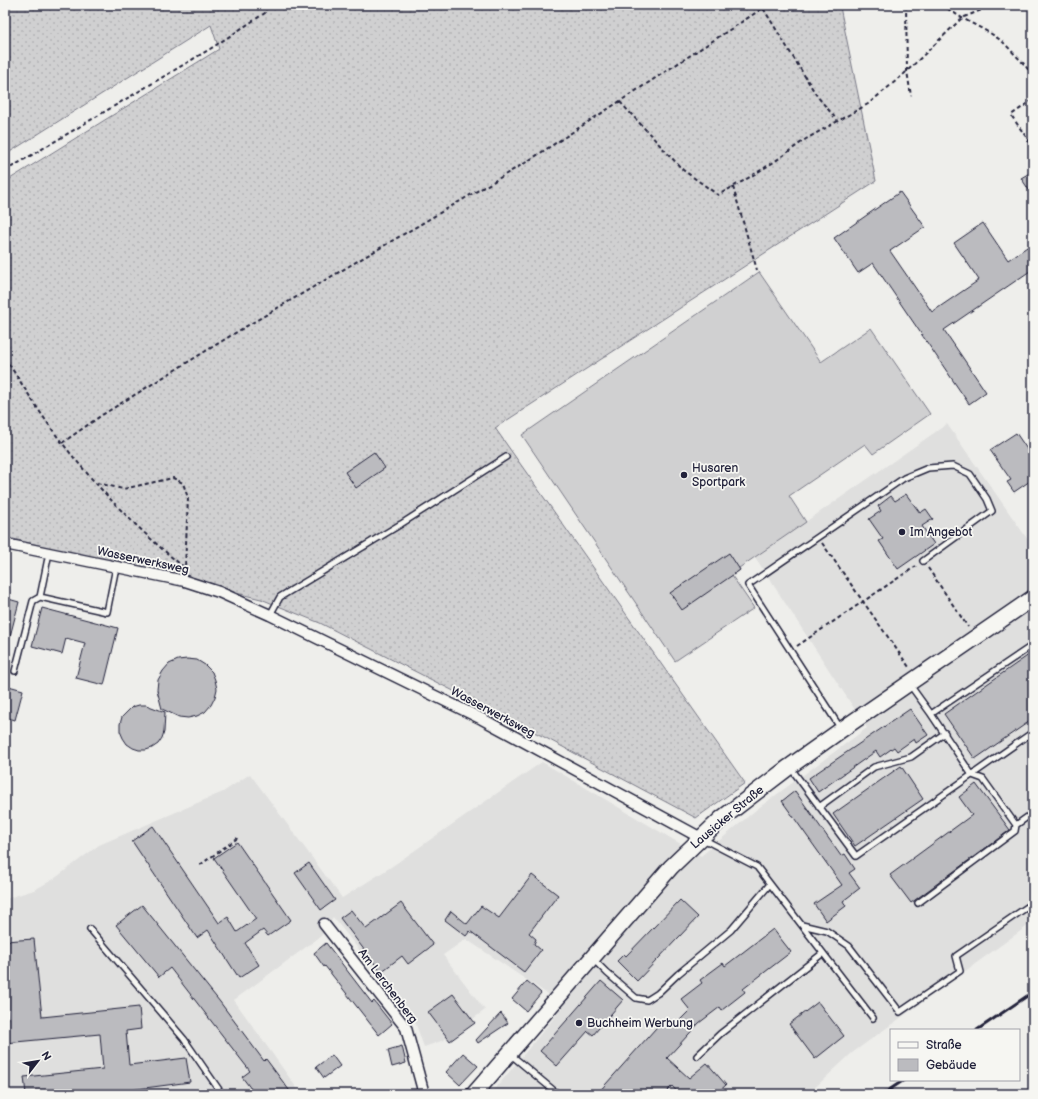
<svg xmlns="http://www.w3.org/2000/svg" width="1038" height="1099" viewBox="0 0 1038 1099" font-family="'Balsamiq Sans',sans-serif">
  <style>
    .built { fill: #dfdfde }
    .grass { fill: url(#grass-dots); stroke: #797986 }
    .garden { fill: #d0d0d1; stroke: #797986 }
    .building { fill: #bbbbbf; stroke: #22223b }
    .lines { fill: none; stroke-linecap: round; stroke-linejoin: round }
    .service-casing { stroke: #22223b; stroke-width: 8 }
    .minor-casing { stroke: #22223b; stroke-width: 13 }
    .secondary-casing { stroke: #22223b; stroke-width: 18 }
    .path { stroke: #22223b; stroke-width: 2; stroke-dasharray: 4 3; stroke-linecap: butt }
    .service { stroke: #f6f6f2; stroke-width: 5 }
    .minor { stroke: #f6f6f2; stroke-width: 10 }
    .secondary { stroke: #f6f6f2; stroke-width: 15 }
    .rail { stroke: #22223b; stroke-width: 3 }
    .poi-dot { fill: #22223b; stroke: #f6f6f2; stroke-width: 1.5 }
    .labels { text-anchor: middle; stroke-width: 3.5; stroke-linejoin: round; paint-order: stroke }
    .poi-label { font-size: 12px; fill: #22223b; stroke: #f6f6f2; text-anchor: start }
    .street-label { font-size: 12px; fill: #22223b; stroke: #f6f6f2 }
  </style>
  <defs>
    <pattern id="grass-dots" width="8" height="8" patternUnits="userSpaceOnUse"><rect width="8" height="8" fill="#d0d0d1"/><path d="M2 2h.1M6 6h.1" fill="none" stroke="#b2b2b4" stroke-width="1.8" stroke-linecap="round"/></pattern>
  </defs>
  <rect width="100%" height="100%" fill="#eeeeeb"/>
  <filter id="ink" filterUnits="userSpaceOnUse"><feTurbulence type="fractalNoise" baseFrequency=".025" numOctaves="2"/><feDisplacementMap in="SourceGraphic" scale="8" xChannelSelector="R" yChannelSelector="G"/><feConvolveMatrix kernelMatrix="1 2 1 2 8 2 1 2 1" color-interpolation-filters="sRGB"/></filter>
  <g filter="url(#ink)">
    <path class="built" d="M947 424 1033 547V922L852 1053 808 1094H491L562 1008 546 993 466 939 443 955 485 1010 444 1040 424 1047 414 1019 333 917 321 936 234 1000 301 1094H5V899L34 890 54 879 99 845 223 792 250 774 342 898 391 867 542 762 701 856 757 809 867 728 755 557Z"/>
    <path class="grass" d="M5 5H842L840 7 876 181 495 428 745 783 696 818 546 738 320 623 261 599 5 537V182L219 49 211 25 5 155Z"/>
    <path class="garden" d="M759 272 821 362 871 328 930 414 873 454 865 444 789 496 806 522 739 568 740 570 732 576 754 608 675 661 522 435Z"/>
    <path class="building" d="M1033 171V196L1021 178Z
      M900 192 925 227 890 251 932 312 979 280 954 243 983 223 1008 260 1033 243V269L944 330 986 392 969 404 873 263 858 273 834 238Z
      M1016 433 1033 458V479L1014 492 1007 482 1011 480 990 450Z
      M374 452 385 468 356 488 345 472Z
      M906 494 920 513 926 509 933 519 922 526 934 544 898 569 879 541 883 539 869 519 881 511 878 506 891 496 895 501Z
      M729 553 740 570 682 610 670 593Z
      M5 598 19 602 8 644H5Z
      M42 608 118 628 104 685 76 678 85 643 66 638 62 654 32 646Z
      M1033 652V719L975 759 944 714Z
      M187 659 197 660 205 665 212 672 215 680 217 689 215 697 211 705 205 712 197 716 188 718 179 717 162 709 157 690 158 680 163 671 169 664 178 660Z
      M5 685 23 690 15 720 5 717Z
      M139 705H146L165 712 164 732 162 738 158 744 152 748 146 750H139L133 748 127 744 123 738 120 731V724L122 717 132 707Z
      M910 709 928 735 916 743 914 739 897 751 894 747 880 757 876 751 818 792 809 778Z
      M901 766 923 799 855 846 833 814Z
      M976 784 1010 830 911 903 890 875 972 815 959 797Z
      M795 791 841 856 845 854 855 869 849 873 860 888 843 901 846 906 826 921 814 904 842 885 782 801Z
      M153 826 219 923 228 917 237 932 256 919 214 858 237 842 291 920 268 936 263 930 245 943 259 965 239 978 208 930 197 938 132 841Z
      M309 863 335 900 321 910 295 873Z
      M532 875 558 895 529 933 536 939 534 944 541 950 524 972 470 931 466 936 445 920 451 911 467 924 481 906 499 918Z
      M680 900 698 917 637 981 617 961 624 954 626 956Z
      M401 903 433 945 408 964 402 956 381 972 340 918 351 910 366 929Z
      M142 905 220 1002 264 1061 266 1059 292 1094H255L242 1077 250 1071 170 968 159 977 116 925Z
      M773 929 791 952 743 989 745 992 722 1010 720 1007 699 1023 667 1058 689 1078 707 1063 726 1085 716 1094H679L672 1086 664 1094H597L664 1019 673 1027 690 1010 681 999 702 983 700 980 723 963 725 966Z
      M34 939 42 1017 139 1007 141 1029 126 1031 129 1065 186 1058 190 1082 100 1094H26L24 1077 103 1069 100 1034 5 1043V1020H8L5 992V941Z
      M326 943 372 1003 374 1001 392 1024 379 1035 325 966 324 967 314 953Z
      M527 981 541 993 526 1011 512 999Z
      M601 981 623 1000 593 1035 588 1031 557 1066 540 1051Z
      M453 994 475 1023 450 1041 428 1012Z
      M818 1002 844 1036 815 1059 789 1024Z
      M501 1013 508 1023 478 1043 476 1040Z
      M402 1046 406 1063 392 1067 388 1050Z
      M463 1053 478 1066 460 1085 446 1072Z
      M332 1055 340 1066 324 1078 316 1067Z"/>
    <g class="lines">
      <g class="service-casing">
        <path id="service" d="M40 597 49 553
          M270 615 280 597 401 524 506 457
          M15 671 33 601 40 597 107 612 116 567
          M910 685 931 714 1033 645
          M931 714 972 775 983 779 1016 825 1033 813
          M841 729 748 585 904 478 928 468 953 466 970 474 987 499 992 511 923 561
          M790 767 856 856 1033 732
          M819 807 874 767 911 757 945 733
          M703 839 757 867 873 1018
          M918 903 1015 831 1016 825
          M802 925 827 931 849 946 900 1012 960 971 956 956 1033 903
          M90 929 184 1039 222 1094
          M594 960 607 973 636 998 647 1000 658 993 678 974 731 930 770 884
          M510 1054 558 1094
          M697 1056 720 1034 823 953"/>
      </g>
      <g class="minor-casing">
        <path id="minor" d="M5 544 185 581 219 592 270 615 482 719 701 838
          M324 924 406 1028 424 1094"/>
      </g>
      <g class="secondary-casing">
        <path id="secondary" d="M474 1094 671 867 721 819 789 767 841 730 1033 598"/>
      </g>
      <path class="path" d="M906 5 907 71 911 96
        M942 5 962 18 990 33 1002 41 1024 64 1033 76
        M763 8 768 5
        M1033 100 1011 115 1033 147
        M620 102 683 170 718 195 745 180 774 162 806 139 868 104 903 75 962 18 994 5
        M5 171 210 49 265 13 267 5
        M733 187 757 270
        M5 358C24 387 42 417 63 444 99 490 140 532 185 568V570
        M62 443 102 415 240 330 525 163 763 8 817 96 837 120
        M97 483 123 489 173 478 183 483 188 498 185 568
        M822 543 909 667
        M928 568 968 627
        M797 646 916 566
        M200 865 239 837"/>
      <use href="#service" class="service"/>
      <use href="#minor" class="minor"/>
      <use href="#secondary" class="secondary"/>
      <path class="rail" d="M977 1030 1033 992
        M883 1094 904 1080"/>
    </g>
  </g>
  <g class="poi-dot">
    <circle cx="684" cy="475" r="4"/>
    <circle cx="902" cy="532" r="4"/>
    <circle cx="579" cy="1023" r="4"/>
  </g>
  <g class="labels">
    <g class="poi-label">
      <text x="692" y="472">Husaren<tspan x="692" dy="14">Sportpark</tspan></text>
      <text x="910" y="536">Im Angebot</text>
      <text x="587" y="1027">Buchheim Werbung</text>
    </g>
    <g class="street-label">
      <text transform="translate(143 560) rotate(12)" y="4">Wasserwerksweg</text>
      <text transform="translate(493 712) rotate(28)" y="4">Wasserwerksweg</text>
      <text transform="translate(727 817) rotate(-40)" y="4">Lausicker Straße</text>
      <text transform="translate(388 986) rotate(53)" y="4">Am Lerchenberg</text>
    </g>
  </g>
  <rect width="1038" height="1099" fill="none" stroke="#f6f6f2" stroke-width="20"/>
  <rect x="10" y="10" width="1018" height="1079" fill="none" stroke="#22223b" stroke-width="1.5" filter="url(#ink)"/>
  <rect x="890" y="1029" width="130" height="52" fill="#f6f6f2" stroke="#a1a1a9"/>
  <rect x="898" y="1042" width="20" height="6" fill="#f6f6f2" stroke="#a1a1a9"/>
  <text x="926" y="1049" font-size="12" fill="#22223b">Straße</text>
  <rect x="898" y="1059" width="20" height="12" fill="#bbbbbf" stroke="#a1a1a9"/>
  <text x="926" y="1069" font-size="12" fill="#22223b">Gebäude</text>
  <g transform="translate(38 1061) rotate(59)" stroke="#f6f6f2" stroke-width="3" paint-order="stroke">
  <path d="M0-3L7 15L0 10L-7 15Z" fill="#22223b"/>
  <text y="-6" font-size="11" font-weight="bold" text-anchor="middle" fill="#22223b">N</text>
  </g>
</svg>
